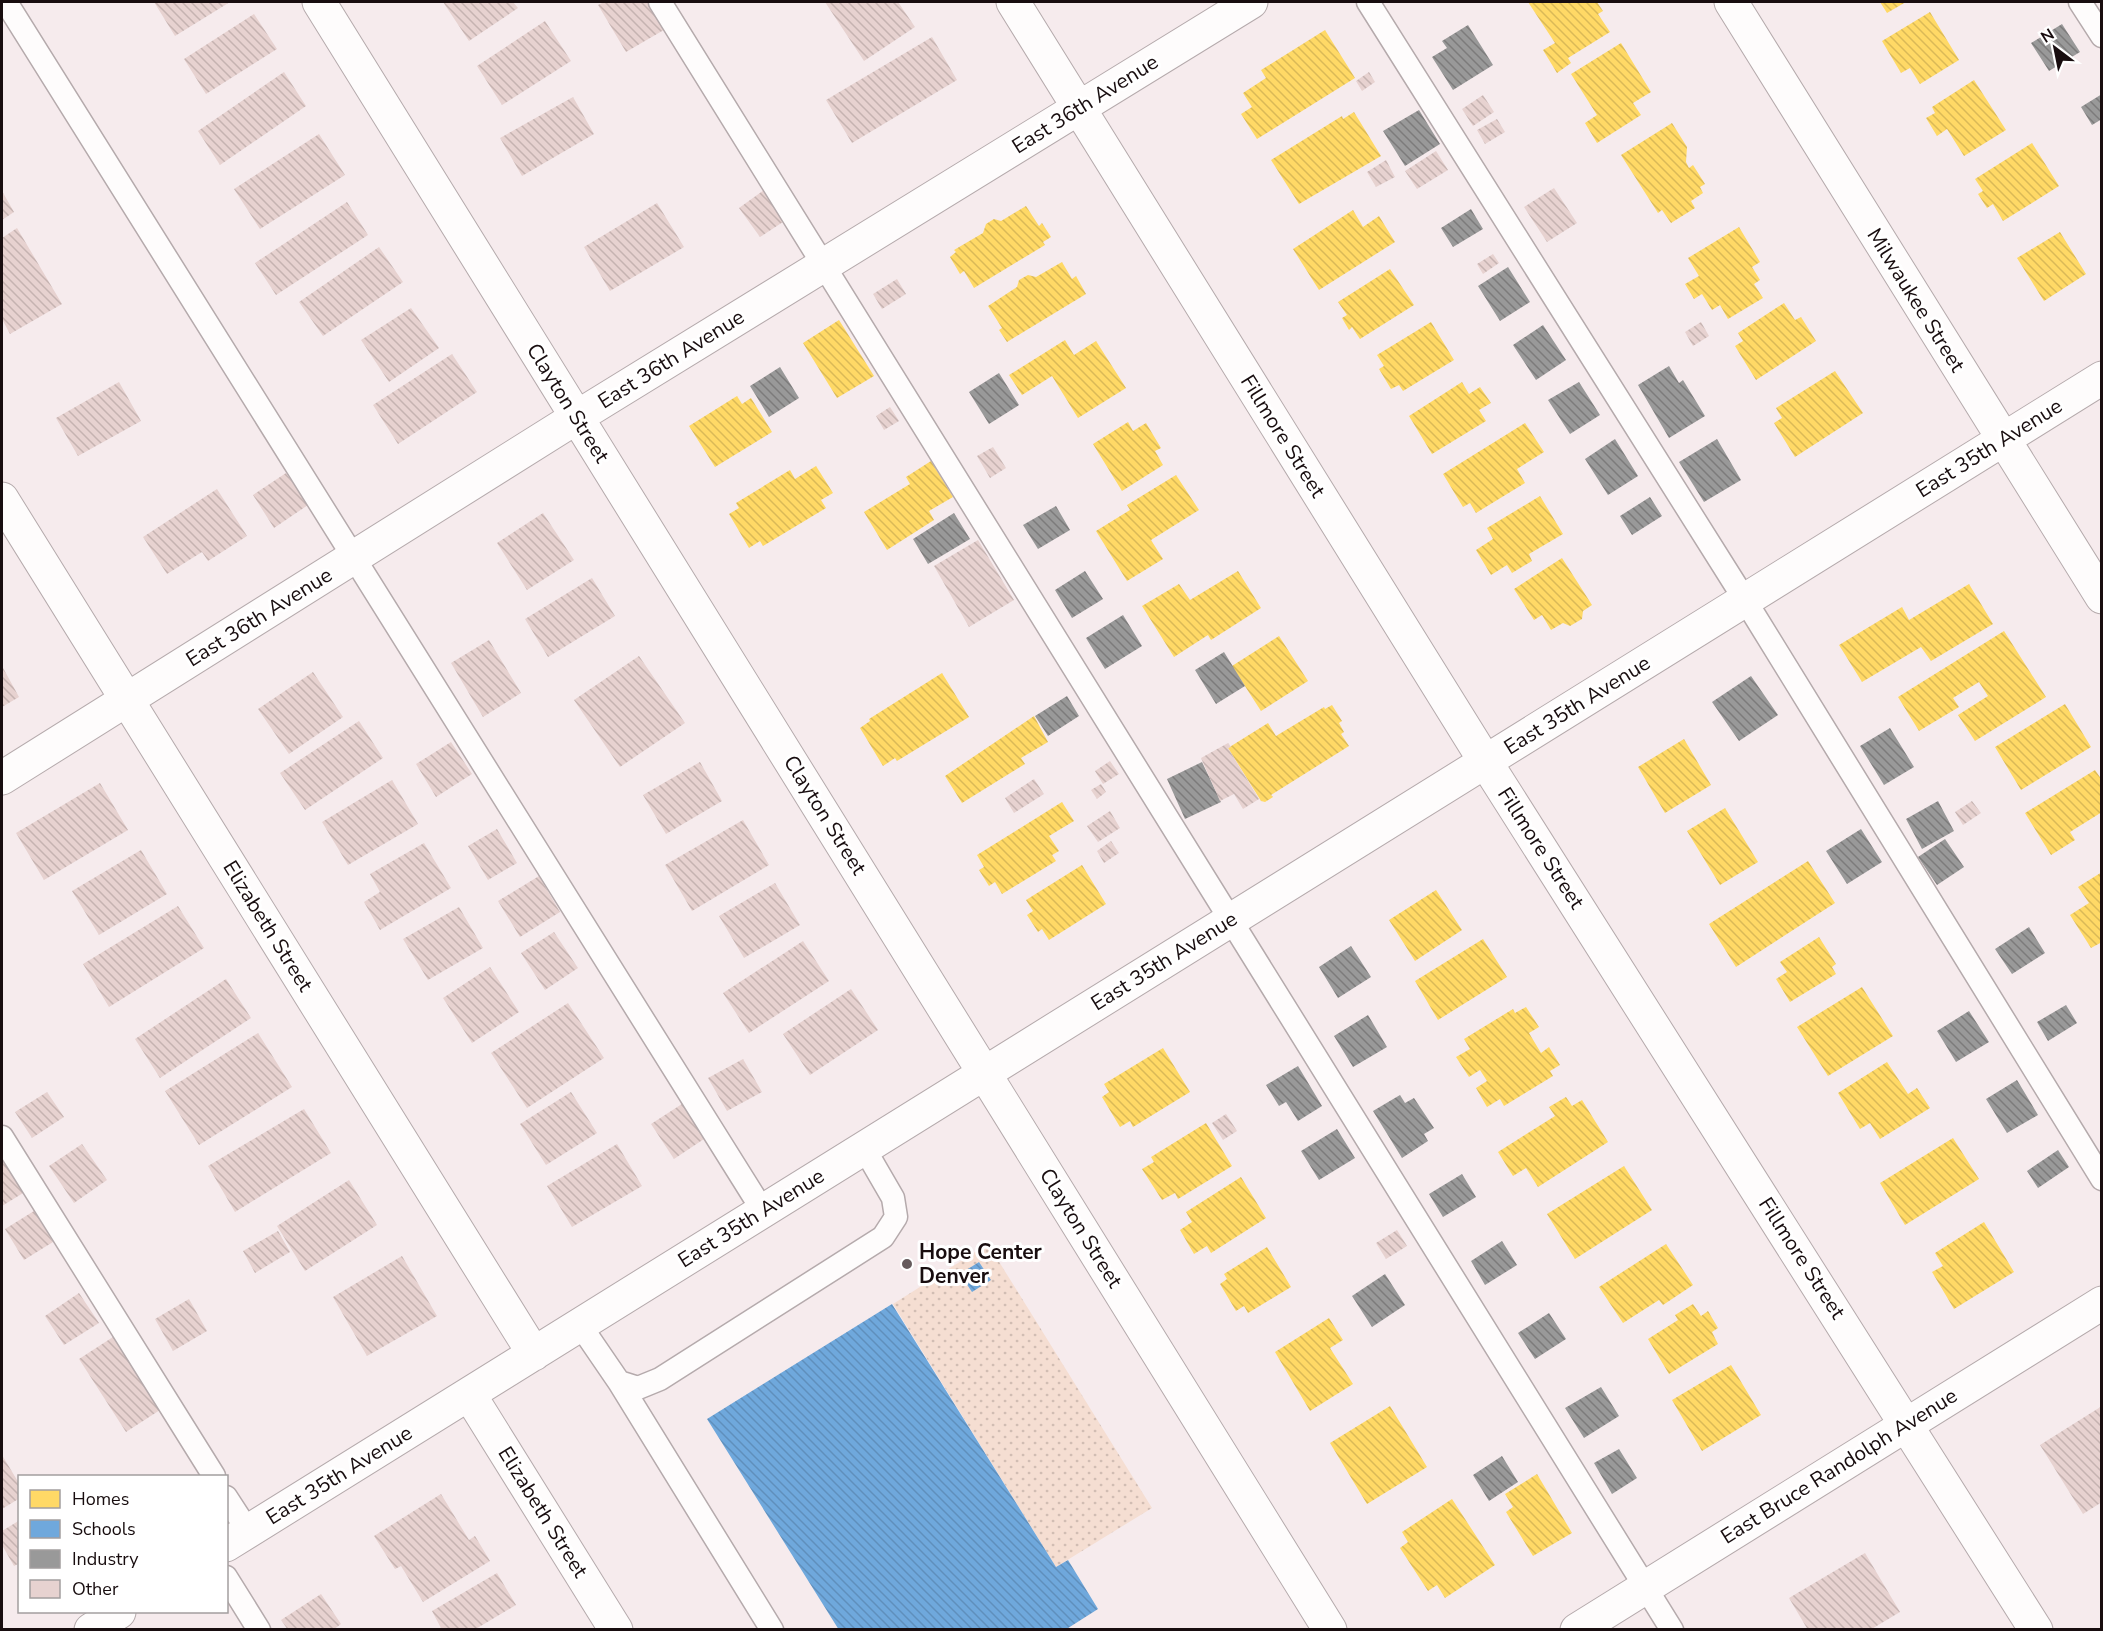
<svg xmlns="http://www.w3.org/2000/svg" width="2103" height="1631" viewBox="0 0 2103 1631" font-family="'Nunito Sans',sans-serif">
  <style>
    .grass { fill: url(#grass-dots) }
    .homes { fill: url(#homes-back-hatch) }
    .schools { fill: url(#schools-back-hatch) }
    .industry { fill: url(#industry-back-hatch) }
    .building { fill: url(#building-back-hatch) }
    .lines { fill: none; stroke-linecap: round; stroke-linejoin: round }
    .service-casing { stroke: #b5aaac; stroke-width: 25 }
    .minor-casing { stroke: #b5aaac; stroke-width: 35 }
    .tertiary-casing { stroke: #b5aaac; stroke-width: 35 }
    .service { stroke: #fefcfc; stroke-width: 22 }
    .minor { stroke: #fefcfc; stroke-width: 33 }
    .tertiary { stroke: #fefcfc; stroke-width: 33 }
    .poi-dot { fill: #665b5d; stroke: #fff; stroke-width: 2 }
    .labels { text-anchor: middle; stroke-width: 6; stroke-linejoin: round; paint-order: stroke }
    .street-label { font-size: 21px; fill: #180d0f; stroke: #fff }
    .poi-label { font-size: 21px; font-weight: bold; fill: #180d0f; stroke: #fff; text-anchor: start }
  </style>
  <defs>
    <pattern id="grass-dots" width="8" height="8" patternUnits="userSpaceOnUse" patternTransform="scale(1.5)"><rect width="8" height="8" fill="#f5ded2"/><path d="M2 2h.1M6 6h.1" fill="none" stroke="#d1bdb3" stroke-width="1.8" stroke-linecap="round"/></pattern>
    <pattern id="homes-back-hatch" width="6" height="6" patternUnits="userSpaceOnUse" patternTransform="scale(1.5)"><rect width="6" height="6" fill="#ffd966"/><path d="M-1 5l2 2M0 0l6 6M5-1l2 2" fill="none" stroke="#dab957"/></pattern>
    <pattern id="schools-back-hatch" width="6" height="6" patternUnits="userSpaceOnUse" patternTransform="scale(1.5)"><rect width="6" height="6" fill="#6fa8dc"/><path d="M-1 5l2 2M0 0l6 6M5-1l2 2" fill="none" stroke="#5f8fbc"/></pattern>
    <pattern id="industry-back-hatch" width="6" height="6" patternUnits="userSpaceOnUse" patternTransform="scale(1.5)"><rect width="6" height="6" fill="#999"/><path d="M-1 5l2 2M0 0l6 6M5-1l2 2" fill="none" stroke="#7c7b7b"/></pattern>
    <pattern id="building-back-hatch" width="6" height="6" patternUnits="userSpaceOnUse" patternTransform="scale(1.5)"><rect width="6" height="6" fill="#e7d2d0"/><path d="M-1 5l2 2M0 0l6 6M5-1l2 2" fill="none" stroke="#c5b3b1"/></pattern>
  </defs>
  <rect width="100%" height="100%" fill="#f6ebed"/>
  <path class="grass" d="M988 1244 1152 1508 1056 1567 893 1304Z"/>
  <path class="homes" d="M1528 2H1597L1603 11 1598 14 1610 32 1568 58 1571 63 1557 73 1543 50 1555 43Z
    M1880 2H1906L1887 13Z
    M1930 12 1959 60 1920 84 1910 68 1901 73 1882 41Z
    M1325 30 1355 78 1257 139 1241 114 1252 107 1243 93 1266 78 1261 70Z
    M1621 43 1651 92 1633 103 1641 115 1597 143 1585 123 1597 115 1571 74Z
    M1974 80 2006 130 1964 156 1947 129 1937 136 1926 118 1935 113 1932 107Z
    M1354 112 1381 156 1299 204 1271 160 1342 116 1343 119Z
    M1672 123 1687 147 1686 162 1689 168 1693 165 1705 184 1700 187 1703 193 1691 201 1695 208 1671 223 1662 210 1658 213 1621 155Z
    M2032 143 2059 186 2003 221 1993 204 1987 208 1978 194 1983 191 1975 179Z
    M1026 206 1039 226 1042 223 1051 237 1043 242 1045 245 974 288 964 271 960 274 950 257 956 252 954 250 983 233 986 224 994 219 1001 221Z
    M1353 210 1363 227 1379 216 1395 242 1319 290 1293 249Z
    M1739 227 1760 262 1752 267 1760 280 1754 284 1763 298 1728 319 1720 305 1712 310 1702 294 1694 299 1685 284 1699 276 1688 258Z
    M2060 232 2086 274 2044 301 2017 258Z
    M1062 262 1072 279 1076 276 1086 294 1007 342 999 330 1002 328 988 306 1017 287 1019 280 1028 275 1036 277Z
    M1390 269 1414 305 1360 339 1352 327 1349 330 1342 318 1347 315 1338 302Z
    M1784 303 1795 320 1801 317 1816 341 1756 380 1735 346 1743 341 1738 333Z
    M839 320 874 376 837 398 803 343Z
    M1431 322 1454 360 1403 391 1399 385 1391 389 1379 369 1384 366 1377 355Z
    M1065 340 1074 355 1096 341 1126 388 1078 418 1052 376 1022 395 1009 375Z
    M1835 371 1863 413 1795 457 1774 423 1782 418 1776 408Z
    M1462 382 1469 394 1480 387 1491 403 1479 410 1486 421 1432 454 1409 416Z
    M737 396 742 404 751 398 772 432 715 467 689 426Z
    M1128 422 1133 431 1146 423 1161 448 1155 451 1163 465 1122 491 1093 444Z
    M1525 423 1544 452 1517 469 1525 483 1476 513 1470 503 1463 507 1443 474Z
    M931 461 953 497 929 511 934 520 887 550 864 512 910 484 906 477Z
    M816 466 833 493 821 500 826 508 763 546 760 541 749 548 729 514 739 508 736 503 790 470 795 479Z
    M1176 475 1199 510 1151 540 1163 559 1127 581 1096 531 1130 510 1127 505Z
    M1540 496 1563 534 1529 554 1532 561 1512 573 1507 565 1491 575 1476 550 1493 539 1487 528Z
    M1562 558 1592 605 1583 611 1582 619 1570 626 1563 623 1551 630 1542 615 1534 620 1514 589Z
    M1238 571 1261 608 1211 640 1208 635 1174 657 1142 606 1179 584 1190 600Z
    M1969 584 1993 624 1931 661 1921 647 1862 682 1839 645 1902 607 1909 620Z
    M2004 631 2046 697 1975 741 1958 715 1988 696 1979 682 1953 698 1959 707 1919 731 1898 697Z
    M1279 636 1308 681 1261 711 1232 666Z
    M942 673 969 717 897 761 895 758 883 766 860 728 870 721 869 719Z
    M2065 704 2091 747 2021 790 1995 747Z
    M1332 705 1342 721 1339 723 1344 732 1341 734 1349 746 1271 795 1273 797 1265 802 1261 801 1228 748 1268 723 1276 736 1324 707 1325 709Z
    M1034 716 1048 742 1021 758 1025 764 962 803 945 776Z
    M1684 739 1711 785 1665 813 1638 767Z
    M2095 770 2102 780V812L2070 832 2075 840 2051 855 2025 813Z
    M1062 802 1074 821 1049 836 1059 851 1052 855 1056 861 1002 894 995 882 989 886 979 870 984 867 977 855Z
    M1725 808 1758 862 1720 885 1687 831Z
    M1808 861 1835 903 1736 967 1709 924Z
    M1082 865 1106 904 1049 940 1042 929 1038 932 1027 915 1033 911 1026 900Z
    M2102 872V942L2091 948 2070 915 2089 903 2078 887Z
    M1436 890 1462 930 1415 961 1389 920Z
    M1819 937 1836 964 1832 967 1836 974 1790 1002 1776 979 1787 972 1780 962Z
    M1483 939 1507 977 1438 1020 1415 981Z
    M1862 987 1893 1036 1828 1076 1797 1027Z
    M1526 1007 1539 1027 1529 1033 1541 1053 1549 1047 1560 1065 1550 1071 1553 1076 1504 1106 1500 1099 1487 1107 1476 1088 1487 1081 1480 1070 1469 1077 1456 1057 1470 1049 1464 1039 1513 1009 1515 1013Z
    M1163 1048 1190 1092 1133 1127 1130 1121 1120 1127 1102 1097 1109 1092 1104 1084Z
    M1887 1062 1908 1094 1917 1088 1930 1108 1880 1139 1870 1123 1860 1129 1838 1093Z
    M1566 1097 1572 1106 1582 1100 1608 1142 1538 1187 1526 1168 1513 1176 1498 1152 1555 1116 1549 1107Z
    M1206 1123 1232 1166 1178 1199 1175 1193 1162 1200 1142 1169 1154 1162 1151 1157Z
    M1953 1138 1979 1179 1905 1225 1880 1183Z
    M1624 1166 1652 1210 1575 1259 1547 1214Z
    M1241 1177 1266 1218 1211 1253 1207 1246 1194 1254 1180 1230 1192 1222 1186 1212Z
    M1984 1222 2014 1272 1954 1309 1932 1272 1943 1266 1935 1253Z
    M1666 1244 1693 1285 1663 1305 1659 1300 1623 1323 1599 1287Z
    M1267 1247 1291 1287 1248 1313 1244 1306 1236 1311 1220 1284 1227 1279 1224 1274Z
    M1693 1304 1701 1316 1708 1311 1718 1328 1712 1332 1718 1344 1669 1374 1648 1339 1678 1320 1675 1315Z
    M1329 1318 1343 1340 1330 1348 1353 1384 1310 1411 1275 1352Z
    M1731 1365 1761 1415 1702 1451 1672 1400Z
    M1390 1406 1427 1467 1367 1504 1330 1443Z
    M1537 1474 1572 1533 1533 1556 1506 1512 1513 1507 1505 1494Z
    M1452 1499 1495 1565 1445 1598 1437 1585 1428 1591 1400 1548 1408 1542 1402 1532Z"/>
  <path class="schools" d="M979 1262 991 1280 972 1292 960 1274Z
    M892 1304 1056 1567 1068 1560 1098 1609 1065 1630H839L707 1419Z"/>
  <path class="industry" d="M2062 24 2080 52 2049 71 2031 43Z
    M1468 25 1493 65 1453 90 1432 57 1447 48 1442 41Z
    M2102 94V119L2092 125 2081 107Z
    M1419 110 1440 144 1405 166 1383 131Z
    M1471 209 1483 229 1453 247 1441 228Z
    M1508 267 1530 302 1500 321 1478 286Z
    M1543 325 1566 360 1536 380 1513 345Z
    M1669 366 1679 383 1683 380 1705 416 1669 438 1638 385Z
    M780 367 799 398 769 417 750 386Z
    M999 373 1019 405 989 424 969 392Z
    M1579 382 1600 415 1570 434 1548 400Z
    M1615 439 1638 476 1608 495 1585 459Z
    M1717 439 1741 480 1704 502 1679 462Z
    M1650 497 1662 516 1632 535 1620 516Z
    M1056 506 1070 530 1038 549 1023 525Z
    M954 513 970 539 928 564 913 539Z
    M1085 571 1103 599 1072 618 1055 590Z
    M1123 615 1142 646 1105 669 1086 638Z
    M1224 652 1245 686 1216 704 1195 670Z
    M1751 676 1778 715 1739 741 1712 702Z
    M1067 696 1079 716 1048 736 1035 716Z
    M1890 728 1914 767 1884 785 1860 746Z
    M1202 762 1221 802 1185 819 1167 779Z
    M1938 801 1954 831 1922 849 1906 819Z
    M1861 829 1882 862 1847 884 1826 851Z
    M1945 839 1964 867 1937 885 1918 857Z
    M2029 927 2045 953 2012 974 1995 949Z
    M1351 946 1371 977 1338 998 1319 967Z
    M2066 1005 2077 1023 2048 1041 2037 1022Z
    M1969 1011 1989 1042 1956 1062 1937 1031Z
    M1368 1015 1387 1047 1353 1067 1334 1036Z
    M1298 1066 1322 1106 1298 1121 1286 1102 1279 1106 1266 1085Z
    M2017 1080 2038 1115 2007 1133 1986 1099Z
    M1400 1095 1405 1103 1414 1098 1434 1128 1424 1134 1428 1141 1402 1158 1373 1111Z
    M1337 1129 1355 1158 1319 1180 1301 1151Z
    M2058 1150 2069 1167 2038 1188 2027 1171Z
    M1462 1174 1476 1197 1443 1217 1429 1194Z
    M1502 1241 1517 1265 1485 1285 1471 1261Z
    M1385 1274 1405 1305 1372 1327 1352 1296Z
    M1549 1313 1566 1339 1535 1359 1518 1333Z
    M1601 1387 1619 1416 1584 1438 1565 1408Z
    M1619 1449 1637 1478 1612 1494 1594 1463Z
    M1502 1456 1518 1482 1489 1501 1473 1475Z"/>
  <path class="building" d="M154 2H230L175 36Z
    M443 2H513L518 8 469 41Z
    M604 2H654L669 27 626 52 598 5Z
    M825 2H898L915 27 864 61Z
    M254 14 277 49 206 94 184 59Z
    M545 21 571 61 502 105 477 66Z
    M932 37 957 80 852 143 826 100Z
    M284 72 306 106 220 165 198 131Z
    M1369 72 1375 82 1362 91 1356 81Z
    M1483 95 1494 112 1473 126 1462 109Z
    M573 97 594 134 522 176 500 138Z
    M1497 119 1505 132 1485 144 1477 130Z
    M319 134 345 175 260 229 234 189Z
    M1436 151 1448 170 1417 189 1405 171Z
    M1386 160 1395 177 1376 187 1367 172Z
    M1554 188 1577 223 1547 242 1524 207Z
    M764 190 786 220 760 237 739 208Z
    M2 191 14 212 2 220Z
    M347 202 368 235 276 295 255 263Z
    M657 203 684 247 610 291 584 247Z
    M17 228 62 304 10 334 2 319V238Z
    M379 247 403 282 323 336 299 302Z
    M1493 254 1499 263 1483 274 1477 264Z
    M897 279 906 294 882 309 873 294Z
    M411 308 439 348 389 382 361 340Z
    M1701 322 1709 336 1693 346 1685 332Z
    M452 354 477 392 398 444 373 405Z
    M119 382 141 421 78 456 56 418Z
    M890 407 899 421 884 430 876 416Z
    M993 447 1006 468 990 478 977 456Z
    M286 473 308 505 274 528 253 495Z
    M217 489 247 536 208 561 202 552 167 574 143 537Z
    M543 513 574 560 527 590 497 543Z
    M978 540 1014 600 969 627 934 566Z
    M592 578 615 616 548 657 525 619Z
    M489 640 521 693 483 717 451 663Z
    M639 656 685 723 620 767 574 700Z
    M2 666 19 697 2 707Z
    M313 672 343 717 289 754 258 709Z
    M359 721 383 758 305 810 280 773Z
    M451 742 472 774 436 797 416 764Z
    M1228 743 1231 747 1228 748 1259 799 1243 809 1234 794 1220 801 1201 758Z
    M1110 761 1119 774 1103 784 1095 771Z
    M700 762 722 801 666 834 643 795Z
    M1034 779 1044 794 1014 813 1005 798Z
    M392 780 418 824 348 865 322 822Z
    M100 783 128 830 44 880 16 833Z
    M1101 784 1106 792 1097 799 1091 790Z
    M1972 801 1981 813 1963 825 1955 812Z
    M1110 811 1120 828 1098 842 1087 826Z
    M743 820 769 865 692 911 665 865Z
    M497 829 517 863 488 880 468 846Z
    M1111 841 1119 853 1104 863 1097 851Z
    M424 843 451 888 380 930 364 902 380 892 370 874Z
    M141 850 167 894 99 935 72 891Z
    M539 876 560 912 520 937 498 901Z
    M775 883 800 925 744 958 719 916Z
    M178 906 204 948 109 1007 83 964Z
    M459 907 483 948 428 980 403 939Z
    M554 932 578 968 545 990 521 953Z
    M803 941 829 981 749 1033 723 993Z
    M490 967 519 1012 472 1043 443 998Z
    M226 979 251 1018 160 1078 135 1039Z
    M851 989 878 1030 810 1075 783 1034Z
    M568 1003 604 1058 527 1108 491 1053Z
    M258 1033 292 1087 199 1145 165 1091Z
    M743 1059 762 1092 727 1111 708 1078Z
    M47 1092 64 1117 32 1138 15 1112Z
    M571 1092 597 1133 546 1165 520 1124Z
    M685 1102 707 1137 674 1159 651 1124Z
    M304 1109 331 1153 235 1212 208 1166Z
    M1226 1114 1237 1131 1223 1140 1212 1123Z
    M82 1144 107 1180 74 1203 49 1166Z
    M617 1144 642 1186 572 1227 547 1186Z
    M2 1145 28 1190 2 1206Z
    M349 1180 377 1225 305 1271 277 1226Z
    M34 1211 53 1242 24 1260 5 1229Z
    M1397 1230 1407 1246 1386 1259 1376 1243Z
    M278 1231 290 1252 255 1273 243 1251Z
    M402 1256 437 1316 367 1356 333 1297Z
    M79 1293 99 1323 64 1345 45 1316Z
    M189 1299 207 1331 173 1351 155 1319Z
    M113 1337 160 1410 126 1432 79 1359Z
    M2102 1406V1502L2083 1514 2040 1445Z
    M2 1455 20 1485V1498L2 1509Z
    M441 1494 469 1540 475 1536 490 1561 423 1602 401 1566 395 1569 374 1536Z
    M20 1520V1563L14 1566 2 1545V1531Z
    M1865 1553 1900 1612 1870 1630H1808L1789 1598Z
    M497 1573 516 1605 474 1630H442L432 1611Z
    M321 1594 341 1624 333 1630H288L281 1620Z"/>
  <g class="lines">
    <g class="service-casing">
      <path id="service" d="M6 2 763 1211
        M660 2 1672 1630
        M1368 2 1745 600 2102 1179
        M2080 2 2102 36
        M2 1137 214 1476
        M580 1325 619 1382 638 1388 660 1379 883 1237 896 1217 893 1198 864 1148
        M619 1382 772 1630
        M226 1497 248 1531
        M226 1577 259 1630"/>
    </g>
    <g class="minor-casing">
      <path id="minor" d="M319 2 1330 1630
        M1013 2 1485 761 2036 1630
        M1731 2 2102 597
        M2 499 534 1354
        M2 778 577 417 1251 2
        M469 1394 616 1630
        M226 1545 2102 378
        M91 1630 119 1612"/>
    </g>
    <g class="tertiary-casing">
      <path id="tertiary" d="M1577 1630 2102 1303"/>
    </g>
    <use href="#service" class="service"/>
    <use href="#minor" class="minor"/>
    <use href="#tertiary" class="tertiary"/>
  </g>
  <circle class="poi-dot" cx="907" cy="1264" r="6"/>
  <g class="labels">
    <g class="street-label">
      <text transform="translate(1085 104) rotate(-32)" y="7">East 36th Avenue</text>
      <text transform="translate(1916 300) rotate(58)" y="7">Milwaukee Street</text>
      <text transform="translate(671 359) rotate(-32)" y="7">East 36th Avenue</text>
      <text transform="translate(568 403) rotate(58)" y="7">Clayton Street</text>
      <text transform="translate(1283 436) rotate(58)" y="7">Fillmore Street</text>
      <text transform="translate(1989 448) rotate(-32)" y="7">East 35th Avenue</text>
      <text transform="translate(259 617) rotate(-32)" y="7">East 36th Avenue</text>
      <text transform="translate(1577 705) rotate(-32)" y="7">East 35th Avenue</text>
      <text transform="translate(825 815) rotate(58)" y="7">Clayton Street</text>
      <text transform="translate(1541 848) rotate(57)" y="7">Fillmore Street</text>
      <text transform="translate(268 926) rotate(58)" y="7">Elizabeth Street</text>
      <text transform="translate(1164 961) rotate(-32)" y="7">East 35th Avenue</text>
      <text transform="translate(751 1218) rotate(-32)" y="7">East 35th Avenue</text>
      <text transform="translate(1081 1228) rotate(58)" y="7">Clayton Street</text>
      <text transform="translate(1802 1258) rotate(57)" y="7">Fillmore Street</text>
      <text transform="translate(1839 1466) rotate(-32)" y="7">East Bruce Randolph Avenue</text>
      <text transform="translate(339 1475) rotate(-32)" y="7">East 35th Avenue</text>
      <text transform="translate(543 1512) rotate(58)" y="7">Elizabeth Street</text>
    </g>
    <g class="poi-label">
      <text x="919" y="1259">Hope Center<tspan x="919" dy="24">Denver</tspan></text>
    </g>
  </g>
  <rect width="2103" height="1631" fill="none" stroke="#180d0f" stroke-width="6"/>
  <rect x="18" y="1475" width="210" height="138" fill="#ffffff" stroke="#a39e9f" stroke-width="1.5"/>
  <rect x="30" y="1490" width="30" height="18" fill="#ffd966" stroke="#a39e9f" stroke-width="1.5"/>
  <text x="72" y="1505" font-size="18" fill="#180d0f">Homes</text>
  <rect x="30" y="1520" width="30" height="18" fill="#6fa8dc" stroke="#a39e9f" stroke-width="1.5"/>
  <text x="72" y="1535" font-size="18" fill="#180d0f">Schools</text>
  <rect x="30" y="1550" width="30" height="18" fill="#999999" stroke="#a39e9f" stroke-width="1.5"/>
  <text x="72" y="1565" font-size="18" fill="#180d0f">Industry</text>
  <rect x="30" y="1580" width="30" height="18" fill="#e7d2d0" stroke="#a39e9f" stroke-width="1.5"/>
  <text x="72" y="1595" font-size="18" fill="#180d0f">Other</text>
  <g transform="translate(2055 48) rotate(328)" stroke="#ffffff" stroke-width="4.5" paint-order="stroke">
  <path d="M0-4.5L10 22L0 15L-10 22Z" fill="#180d0f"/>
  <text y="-9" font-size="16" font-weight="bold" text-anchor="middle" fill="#180d0f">N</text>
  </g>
</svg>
